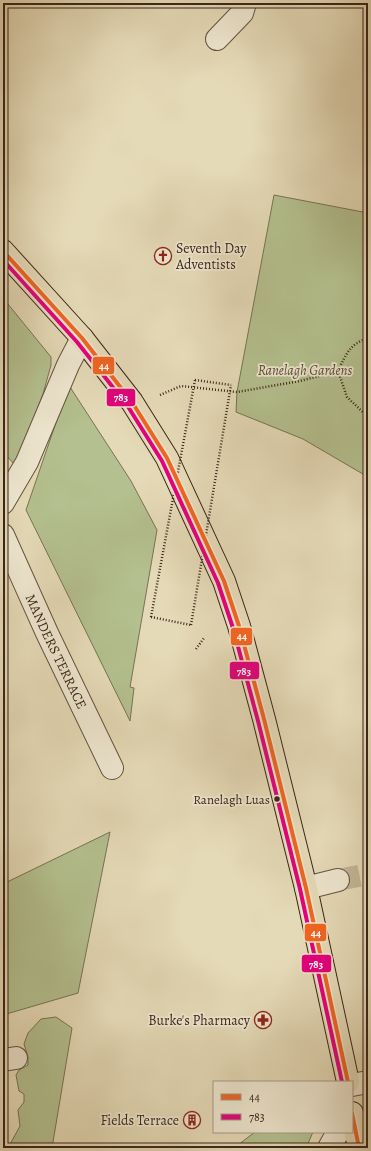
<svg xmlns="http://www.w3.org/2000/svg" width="371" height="1151" viewBox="0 0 371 1151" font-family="Alegreya,serif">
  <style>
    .green { fill: #b4c08f; stroke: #787254 }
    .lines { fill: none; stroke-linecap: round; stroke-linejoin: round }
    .minor-tunnel { stroke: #c3b697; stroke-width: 22; stroke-dasharray: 22 11; stroke-linecap: butt }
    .minor-casing { stroke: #665240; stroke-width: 24 }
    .major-casing { stroke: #3b2519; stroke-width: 24 }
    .path { stroke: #3b2519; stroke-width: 2.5; stroke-dasharray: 1 2; stroke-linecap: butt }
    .minor { stroke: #eee7d0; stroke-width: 22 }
    .major { stroke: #e5dab7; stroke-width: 22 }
    .path-bridge { stroke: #3b2519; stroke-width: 2.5; stroke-dasharray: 1 2; stroke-linecap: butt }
    .bus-1-casing { stroke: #eee7d0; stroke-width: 7 }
    .bus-2-casing { stroke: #eee7d0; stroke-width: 7 }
    .bus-1 { stroke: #f26522; stroke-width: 4 }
    .bus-2 { stroke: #e5007d; stroke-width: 4 }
    .bus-dot { fill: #3b2519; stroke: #eee7d0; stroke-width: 1.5 }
    .labels { text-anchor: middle; stroke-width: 3.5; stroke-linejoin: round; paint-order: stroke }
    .bus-label { font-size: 13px; fill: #3b2519; stroke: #eee7d0; text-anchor: end }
    .poi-label { font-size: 14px; fill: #3b2519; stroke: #eee7d0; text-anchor: end }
    .park-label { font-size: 14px; font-style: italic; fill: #594c36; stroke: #eee7d0 }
    .street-label { font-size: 14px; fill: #3b2519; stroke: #eee7d0 }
    .line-badge { stroke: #eee7d0; stroke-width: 1.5 }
    .badge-label { font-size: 11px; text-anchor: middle; font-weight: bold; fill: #fff }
  </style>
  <rect width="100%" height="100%" fill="#e5dab7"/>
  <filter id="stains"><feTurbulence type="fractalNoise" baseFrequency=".005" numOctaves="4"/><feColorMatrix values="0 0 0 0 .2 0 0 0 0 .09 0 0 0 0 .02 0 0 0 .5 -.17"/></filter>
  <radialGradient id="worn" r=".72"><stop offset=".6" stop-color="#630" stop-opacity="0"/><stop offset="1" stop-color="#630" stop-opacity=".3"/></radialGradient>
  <path class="green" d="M274 195 368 213V477L303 439 236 412 237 392Z
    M3 298 51 357V365L43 394 16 466 3 452Z
    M70 387 131 481 157 530 130 687 134 688 130 721 26 510 62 405Z
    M110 832 78 993 3 1015V884Z
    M56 1017 72 1028 52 1148H8L20 1126 18 1110 24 1102V1094L19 1091 16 1075 19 1070 28 1065V1057L24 1044 28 1033 41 1019Z
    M255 1132H313L306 1148H234Z"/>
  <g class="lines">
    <path class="minor-tunnel" d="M338 880 368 874"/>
    <g class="minor-casing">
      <g id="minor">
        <path d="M217 39 242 13 245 3"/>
        <path d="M3 503 27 462 68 365 82 338"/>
        <path id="s1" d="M3 535 47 633 112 768"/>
        <path d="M306 888 338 880"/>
        <path d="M3 1060 16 1058"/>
        <path d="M352 1085 368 1082"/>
        <path d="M329 1148 338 1132"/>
      </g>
    </g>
    <g class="major-casing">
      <path id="major" d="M3 251 82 338 132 402 167 458 224 581 239 626 264 719 306 888 348 1082
        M352 1113 359 1148"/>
    </g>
    <path class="path" d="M338 371 347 397 368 417
      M195 380 231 385
      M160 395 181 386 237 392 300 381 338 371C346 354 350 344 368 338
      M151 617 191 625
      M196 649 204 638"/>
    <use href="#minor" class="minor"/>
    <use href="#major" class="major"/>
    <path class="path-bridge" d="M151 617 195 380
      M191 625 231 385"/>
    <g class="bus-1-casing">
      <path id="bus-1" d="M3 251 82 338 132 402 167 458 224 581 239 626 264 719 306 888 348 1082
        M352 1113 359 1148"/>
    </g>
    <g class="bus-2-casing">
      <path id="bus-2" d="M3 260 77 342 127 405 162 461 218 583 233 628 258 721 300 889 342 1082"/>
    </g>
    <use href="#bus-1" class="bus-1"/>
    <use href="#bus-2" class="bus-2"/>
  </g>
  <defs>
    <g id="church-ring" transform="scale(0.9)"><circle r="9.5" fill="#eee7d0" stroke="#8f2418" stroke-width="1.5"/><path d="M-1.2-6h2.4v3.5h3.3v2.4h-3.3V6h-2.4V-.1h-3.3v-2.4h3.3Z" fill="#8f2418"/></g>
    <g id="pharmacy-ring" transform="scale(0.9)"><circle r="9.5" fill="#eee7d0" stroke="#8f2418" stroke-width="1.5"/><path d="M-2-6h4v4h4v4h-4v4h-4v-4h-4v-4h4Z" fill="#8f2418"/></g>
    <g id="building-ring" transform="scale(0.9)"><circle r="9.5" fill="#eee7d0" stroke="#8f2418" stroke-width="1.5"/><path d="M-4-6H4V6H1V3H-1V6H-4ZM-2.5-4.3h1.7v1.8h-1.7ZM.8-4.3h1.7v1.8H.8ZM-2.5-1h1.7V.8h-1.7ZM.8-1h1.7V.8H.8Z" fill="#8f2418"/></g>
  </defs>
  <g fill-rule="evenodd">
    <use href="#church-ring" x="163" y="256"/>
    <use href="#pharmacy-ring" x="263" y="1020"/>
    <use href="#building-ring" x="192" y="1120"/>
  </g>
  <circle class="bus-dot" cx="277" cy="799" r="3.5"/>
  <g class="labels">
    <g class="bus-label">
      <text x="270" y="804">Ranelagh Luas</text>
    </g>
    <g class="poi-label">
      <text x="176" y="253" text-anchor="start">Seventh Day<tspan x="176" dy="16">Adventists</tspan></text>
      <text x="250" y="1025">Burke's Pharmacy</text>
      <text x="179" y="1125">Fields Terrace</text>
    </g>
    <g class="park-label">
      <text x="305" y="375">Ranelagh Gardens</text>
    </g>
    <g class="street-label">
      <text dy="5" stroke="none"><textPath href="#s1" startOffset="128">MANDERS TERRACE</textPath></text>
    </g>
  </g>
  <g class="line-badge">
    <rect x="92" y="356" width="23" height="19" rx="4" fill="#f26522"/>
    <rect x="106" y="388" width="30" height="19" rx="4" fill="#e5007d"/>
    <rect x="230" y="627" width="23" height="19" rx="4" fill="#f26522"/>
    <rect x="229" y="661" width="31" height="19" rx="4" fill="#e5007d"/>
    <rect x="304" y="923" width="23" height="19" rx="4" fill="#f26522"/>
    <rect x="301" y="954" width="31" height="19" rx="4" fill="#e5007d"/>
  </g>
  <g class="badge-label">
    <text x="104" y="370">44</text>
    <text x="121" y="401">783</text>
    <text x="242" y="640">44</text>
    <text x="244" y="675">783</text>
    <text x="316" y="937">44</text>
    <text x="316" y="968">783</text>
  </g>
  <rect width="371" height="1151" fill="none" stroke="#e5dab7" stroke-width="16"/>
  <rect x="4" y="4" width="363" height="1143" fill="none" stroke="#3b2519" stroke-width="2"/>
  <rect x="8" y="8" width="355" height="1135" fill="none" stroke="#3b2519"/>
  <rect x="213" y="1081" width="140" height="52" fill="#eee7d0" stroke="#a69987"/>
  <rect x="221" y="1094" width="20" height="6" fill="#f26522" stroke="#a69987"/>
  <text x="249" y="1101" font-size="12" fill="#3b2519">44</text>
  <rect x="221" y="1114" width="20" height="6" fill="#e5007d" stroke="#a69987"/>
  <text x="249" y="1121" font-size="12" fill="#3b2519">783</text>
  <rect width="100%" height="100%" filter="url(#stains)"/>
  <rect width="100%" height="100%" fill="url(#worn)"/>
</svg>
